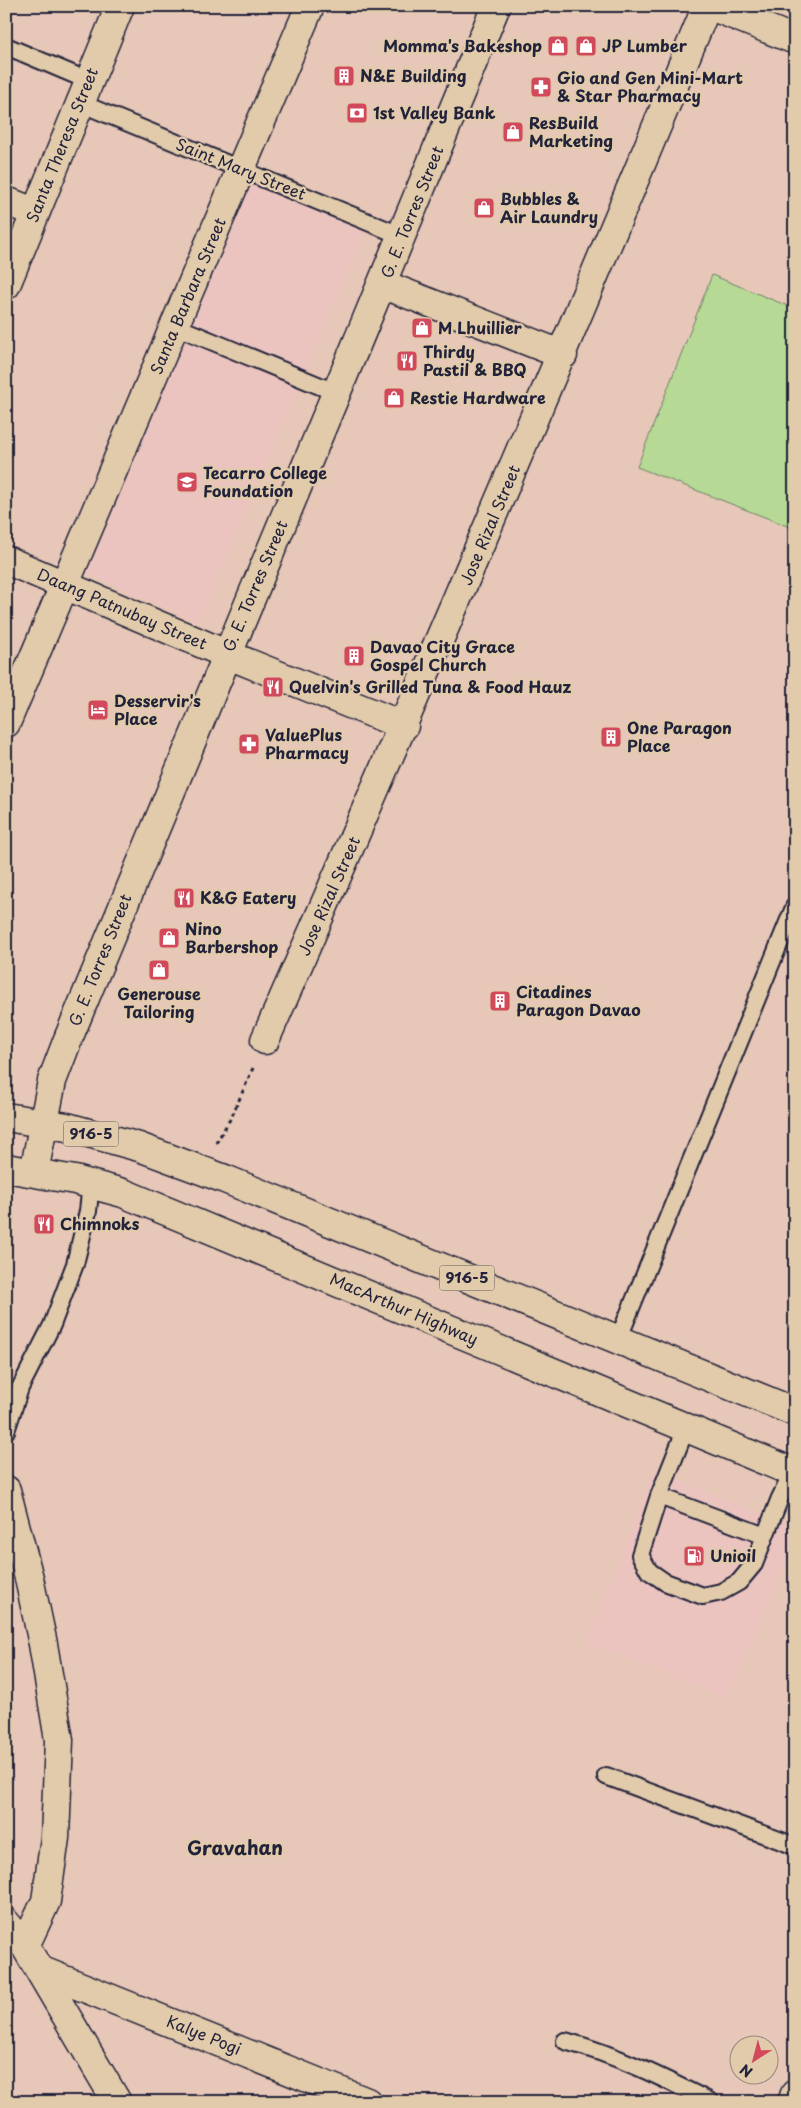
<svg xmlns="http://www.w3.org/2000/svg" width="801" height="2108" viewBox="0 0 801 2108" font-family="'Playpen Sans',sans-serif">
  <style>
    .built { fill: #ebc4c0 }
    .green { fill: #b6da95; stroke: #6c7e68 }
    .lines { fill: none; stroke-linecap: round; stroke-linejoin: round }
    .lane-casing { stroke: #22223b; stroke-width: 20 }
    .street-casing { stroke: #22223b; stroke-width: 31 }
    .secondary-casing { stroke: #22223b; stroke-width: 31 }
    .primary-casing { stroke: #22223b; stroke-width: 31 }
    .path { stroke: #22223b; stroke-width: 3; stroke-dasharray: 4 4; stroke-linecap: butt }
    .lane { stroke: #e2cbab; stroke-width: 16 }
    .street { stroke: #e2cbab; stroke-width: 28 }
    .secondary { stroke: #e2cbab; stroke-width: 28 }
    .primary { stroke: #e2cbab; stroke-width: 28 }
    .labels { text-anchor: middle; stroke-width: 4.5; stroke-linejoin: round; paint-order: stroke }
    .shield { fill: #e2cbab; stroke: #5c555d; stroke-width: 1 }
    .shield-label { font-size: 15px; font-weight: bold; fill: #22223b }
    .poi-label { font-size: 16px; font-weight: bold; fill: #22223b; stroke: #e2cbab; text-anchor: start }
    .street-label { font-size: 16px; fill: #22223b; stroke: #e2cbab }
    .quarter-label { font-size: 19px; font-weight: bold; fill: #22223b; stroke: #e2cbab }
  </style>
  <rect width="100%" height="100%" fill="#e7c7b7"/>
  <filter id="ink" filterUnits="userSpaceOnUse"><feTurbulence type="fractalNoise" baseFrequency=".02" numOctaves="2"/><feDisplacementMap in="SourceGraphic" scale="10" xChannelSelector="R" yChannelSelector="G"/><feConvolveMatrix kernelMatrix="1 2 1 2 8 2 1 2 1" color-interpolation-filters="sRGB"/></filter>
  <g filter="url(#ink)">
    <path class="built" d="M246 175 367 227 199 622 78 570Z
      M654 1470 795 1527V1541L728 1699 586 1643Z"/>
    <path class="green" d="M712 275 795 309V529L637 467Z"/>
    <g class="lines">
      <g class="lane-casing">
        <path id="lane" d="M6 46 89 81
          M80 103 402 236
          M175 326 337 393
          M618 1340 795 905
          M686 1428 659 1496 640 1555 649 1571 665 1582 703 1596 721 1592 739 1582 754 1564 780 1498 793 1472
          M6 1431 20 1388 52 1325 75 1264 88 1211 91 1184
          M659 1496 765 1536
          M606 1776 795 1846
          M565 2041C617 2055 663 2078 711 2102"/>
      </g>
      <g class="street-casing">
        <path id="street" d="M711 6 795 40
          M6 201 34 212
          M382 284 563 355
          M6 285 120 6
          M6 560 226 654 404 726
          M6 723 310 6
          M265 1040C417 697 563 352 707 6
          M6 1490 29 1578 43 1644 59 1740 55 1838 46 1901 25 1946
          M6 1923 25 1946 117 2102
          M40 1970 367 2102
          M792 2102 795 2094"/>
      </g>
      <g class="secondary-casing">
        <path id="secondary" d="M34 1172 52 1081 68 1039C210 694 355 351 496 6"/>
      </g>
      <g class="primary-casing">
        <path id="primary" d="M6 1117 67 1127 139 1147 225 1179 795 1412
          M6 1168 75 1180 123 1193 795 1473"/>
      </g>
      <path class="path" d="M216 1143 232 1116 253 1068"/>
      <use href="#lane" class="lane"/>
      <use href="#street" class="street"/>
      <use href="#secondary" class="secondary"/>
      <use href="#primary" class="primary"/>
    </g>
  </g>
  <defs>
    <g id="shop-square" transform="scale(1.125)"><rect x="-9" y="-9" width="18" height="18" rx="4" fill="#d1495b" stroke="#e2cbab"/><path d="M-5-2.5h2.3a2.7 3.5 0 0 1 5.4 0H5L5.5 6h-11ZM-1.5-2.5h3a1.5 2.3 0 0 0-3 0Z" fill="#fff"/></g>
    <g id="building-square" transform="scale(1.125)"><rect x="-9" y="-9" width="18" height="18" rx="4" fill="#d1495b" stroke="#e2cbab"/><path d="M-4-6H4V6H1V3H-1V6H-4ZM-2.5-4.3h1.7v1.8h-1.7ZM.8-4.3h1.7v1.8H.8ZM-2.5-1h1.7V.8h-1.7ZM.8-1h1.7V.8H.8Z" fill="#fff"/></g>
    <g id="pharmacy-square" transform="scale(1.125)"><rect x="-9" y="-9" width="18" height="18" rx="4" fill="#d1495b" stroke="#e2cbab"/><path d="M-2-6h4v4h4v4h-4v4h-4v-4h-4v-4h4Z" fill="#fff"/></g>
    <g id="bank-square" transform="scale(1.125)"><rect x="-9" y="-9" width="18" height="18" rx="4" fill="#d1495b" stroke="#e2cbab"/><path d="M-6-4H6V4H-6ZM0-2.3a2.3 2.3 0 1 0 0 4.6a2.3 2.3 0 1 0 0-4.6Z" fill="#fff"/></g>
    <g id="restaurant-square" transform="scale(1.125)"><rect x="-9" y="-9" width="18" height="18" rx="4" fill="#d1495b" stroke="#e2cbab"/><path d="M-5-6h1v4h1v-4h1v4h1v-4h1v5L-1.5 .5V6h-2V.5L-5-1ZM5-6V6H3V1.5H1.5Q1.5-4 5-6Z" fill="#fff"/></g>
    <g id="university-square" transform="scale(1.125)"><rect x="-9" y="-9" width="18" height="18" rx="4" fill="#d1495b" stroke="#e2cbab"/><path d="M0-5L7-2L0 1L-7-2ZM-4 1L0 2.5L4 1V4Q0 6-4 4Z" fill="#fff"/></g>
    <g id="hotel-square" transform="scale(1.125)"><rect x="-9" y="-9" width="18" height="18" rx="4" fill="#d1495b" stroke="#e2cbab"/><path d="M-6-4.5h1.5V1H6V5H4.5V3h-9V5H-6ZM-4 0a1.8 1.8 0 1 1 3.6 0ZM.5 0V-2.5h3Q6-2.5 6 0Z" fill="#fff"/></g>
    <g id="fuel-square" transform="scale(1.125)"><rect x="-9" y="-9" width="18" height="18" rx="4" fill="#d1495b" stroke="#e2cbab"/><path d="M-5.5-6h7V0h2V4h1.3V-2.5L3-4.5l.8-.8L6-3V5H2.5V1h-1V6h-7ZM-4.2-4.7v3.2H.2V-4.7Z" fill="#fff"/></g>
  </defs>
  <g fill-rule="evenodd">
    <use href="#shop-square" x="558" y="46"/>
    <use href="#shop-square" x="586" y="46"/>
    <use href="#building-square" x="344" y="76"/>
    <use href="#pharmacy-square" x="541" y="87"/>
    <use href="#bank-square" x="357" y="113"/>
    <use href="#shop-square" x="513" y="132"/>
    <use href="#shop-square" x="484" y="208"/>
    <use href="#shop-square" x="422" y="328"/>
    <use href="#restaurant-square" x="407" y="361"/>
    <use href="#shop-square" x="394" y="398"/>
    <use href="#university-square" x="187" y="482"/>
    <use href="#building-square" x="354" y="656"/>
    <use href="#restaurant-square" x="273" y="687"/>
    <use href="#hotel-square" x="98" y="710"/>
    <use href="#building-square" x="611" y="737"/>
    <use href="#pharmacy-square" x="249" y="744"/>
    <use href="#restaurant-square" x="184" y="898"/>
    <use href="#shop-square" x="169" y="938"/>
    <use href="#shop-square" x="159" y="970"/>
    <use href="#building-square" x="500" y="1001"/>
    <use href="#restaurant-square" x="44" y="1224"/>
    <use href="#fuel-square" x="694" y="1556"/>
  </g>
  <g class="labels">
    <g class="shield">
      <rect x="63.5" y="1121.5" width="55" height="25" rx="4"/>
      <rect x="439.5" y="1265.5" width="55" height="25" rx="4"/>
    </g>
    <g class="shield-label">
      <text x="91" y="1139">916-5</text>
      <text x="467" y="1283">916-5</text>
    </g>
    <g class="poi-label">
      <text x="542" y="52" text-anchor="end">Momma's Bakeshop</text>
      <text x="602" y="52">JP Lumber</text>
      <text x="360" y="82">N&amp;E Building</text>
      <text x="557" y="84">Gio and Gen Mini-Mart<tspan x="557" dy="18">&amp; Star Pharmacy</tspan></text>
      <text x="373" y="119">1st Valley Bank</text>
      <text x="529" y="129">ResBuild<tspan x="529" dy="18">Marketing</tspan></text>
      <text x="500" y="205">Bubbles &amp;<tspan x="500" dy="18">Air Laundry</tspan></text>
      <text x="438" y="334">M Lhuillier</text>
      <text x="423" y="358">Thirdy<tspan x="423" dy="18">Pastil &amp; BBQ</tspan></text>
      <text x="410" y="404">Restie Hardware</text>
      <text x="203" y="479">Tecarro College<tspan x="203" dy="18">Foundation</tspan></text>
      <text x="370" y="653">Davao City Grace<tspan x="370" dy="18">Gospel Church</tspan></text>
      <text x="289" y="693">Quelvin's Grilled Tuna &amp; Food Hauz</text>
      <text x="114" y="707">Desservir's<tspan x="114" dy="18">Place</tspan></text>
      <text x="627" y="734">One Paragon<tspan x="627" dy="18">Place</tspan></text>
      <text x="265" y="741">ValuePlus<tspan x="265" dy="18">Pharmacy</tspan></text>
      <text x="200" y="904">K&amp;G Eatery</text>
      <text x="185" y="935">Nino<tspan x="185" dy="18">Barbershop</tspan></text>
      <text x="516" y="998">Citadines<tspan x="516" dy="18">Paragon Davao</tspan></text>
      <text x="159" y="1000" text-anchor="middle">Generouse<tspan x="159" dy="18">Tailoring</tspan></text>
      <text x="60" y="1230">Chimnoks</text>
      <text x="710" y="1562">Unioil</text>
    </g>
    <g class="street-label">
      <text transform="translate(62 145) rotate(-68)" y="6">Santa Theresa Street</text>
      <text transform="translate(241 169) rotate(22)" y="6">Saint Mary Street</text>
      <text transform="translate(412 212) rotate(-68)" y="6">G. E. Torres Street</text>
      <text transform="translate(188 296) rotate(-67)" y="6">Santa Barbara Street</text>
      <text transform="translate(490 525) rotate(-67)" y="6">Jose Rizal Street</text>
      <text transform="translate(255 586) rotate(-67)" y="6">G. E. Torres Street</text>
      <text transform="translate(122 609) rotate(23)" y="6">Daang Patnubay Street</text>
      <text transform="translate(329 896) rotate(-66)" y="6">Jose Rizal Street</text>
      <text transform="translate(100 960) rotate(-68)" y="6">G. E. Torres Street</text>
      <text transform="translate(404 1309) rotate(23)" y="6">MacArthur Highway</text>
      <text transform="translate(204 2035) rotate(22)" y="6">Kalye Pogi</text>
    </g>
    <g class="quarter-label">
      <text x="235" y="1855">Gravahan</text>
    </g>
  </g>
  <rect width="801" height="2108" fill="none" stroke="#e2cbab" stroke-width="25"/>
  <rect x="12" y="12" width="776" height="2083" fill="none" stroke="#22223b" stroke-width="2" filter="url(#ink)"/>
  <g transform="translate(754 2060) rotate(216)"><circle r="24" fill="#e2cbab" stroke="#95877e"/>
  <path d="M0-4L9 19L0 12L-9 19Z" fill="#d1495b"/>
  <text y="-8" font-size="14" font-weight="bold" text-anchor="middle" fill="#22223b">N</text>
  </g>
</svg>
